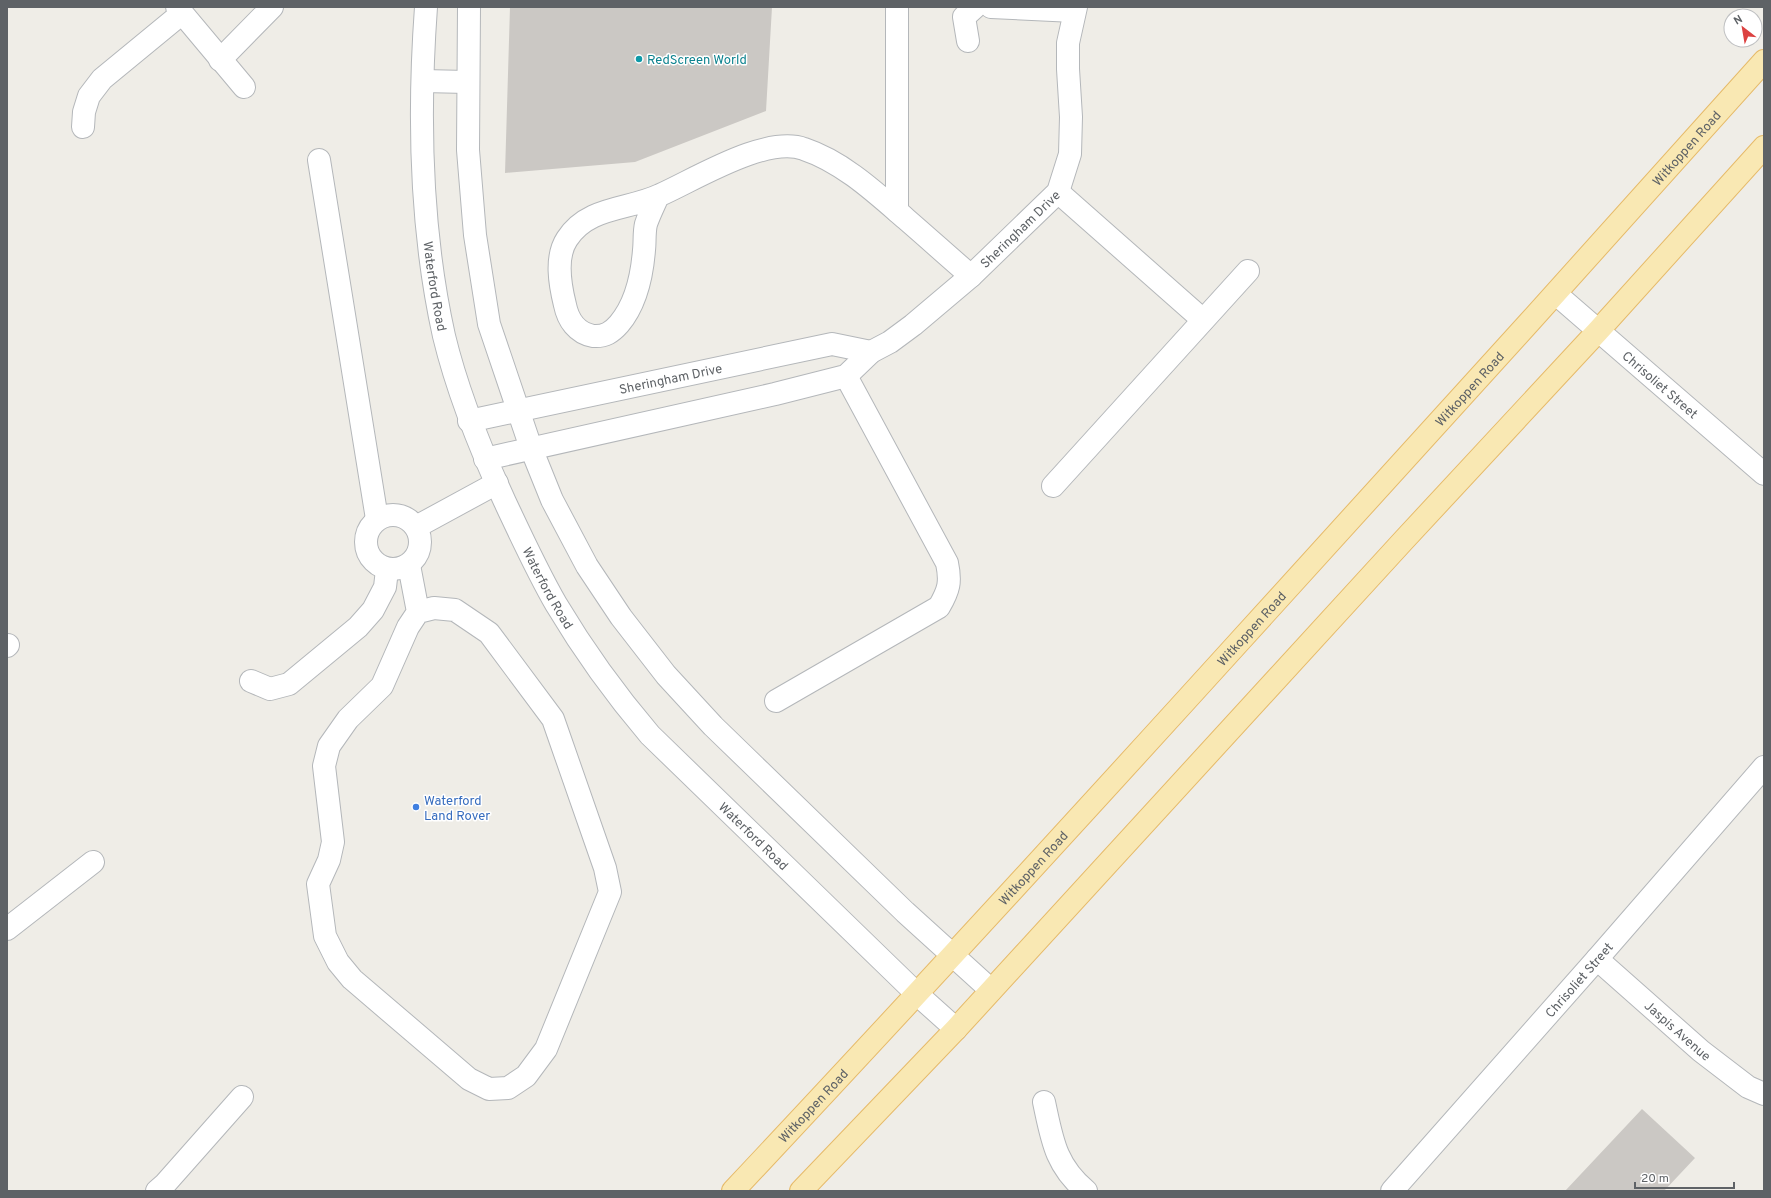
<svg xmlns="http://www.w3.org/2000/svg" width="1771" height="1198" viewBox="0 0 1771 1198" font-family="Overpass,sans-serif">
  <style>
    .building { fill: #cbc8c4 }
    .lines { fill: none; stroke-linecap: round; stroke-linejoin: round }
    .minor-casing { stroke: #b4b7ba; stroke-width: 24 }
    .major-casing { stroke: #e6ba69; stroke-width: 24 }
    .minor { stroke: #fff; stroke-width: 22 }
    .major { stroke: #f9e8b3; stroke-width: 22 }
    .culture-dot { fill: #0f9aa8; stroke: #fff; stroke-width: 1.5 }
    .shop-dot { fill: #3f7fe0; stroke: #fff; stroke-width: 1.5 }
    .labels { text-anchor: middle; stroke-width: 3; stroke-linejoin: round; paint-order: stroke }
    .culture-label { font-size: 13px; fill: #0d838f; stroke: #fff; text-anchor: start }
    .street-label { font-size: 13px; fill: #5e6266; stroke: #fff }
    .shop-label { font-size: 13px; fill: #366cbe; stroke: #fff; text-anchor: start }
  </style>
  <rect width="100%" height="100%" fill="#efede7"/>
  <path class="building" d="M510 7H772L766 111 635 162 505 173Z
    M1642 1109 1695 1158 1664 1191H1565Z"/>
  <g class="lines">
    <g class="minor-casing">
      <g id="minor">
        <path d="M177 7 244 87"/>
        <path id="s1" d="M426 7C418 117 420 228 444 336 458 394 480 448 505 502 521 536 537 571 556 604 584 651 615 694 650 735L918 995 956 1029"/>
        <path d="M469 7 468 150 475 235 489 324 531 448 552 500 587 566 621 617 666 675 713 726 905 912 991 990"/>
        <path d="M897 7V211"/>
        <path d="M991 7 1074 11"/>
        <path d="M968 41 964 17 975 7"/>
        <path d="M220 60 272 7"/>
        <path d="M423 81 467 82"/>
        <path d="M83 127 84 112 89 96 102 79 181 14"/>
        <path d="M319 160 377 519"/>
        <path d="M1058 192 1203 320"/>
        <path d="M658 196C654 205 649 215 646 224 644 232 645 242 644 250 642 276 636 304 619 324 612 332 605 337 593 336 577 333 568 320 565 305 560 285 555 257 567 239 588 206 629 210 660 195 696 179 766 135 804 149 843 162 876 193 906 219 928 238 949 257 971 276"/>
        <path id="s2" d="M1556 294 1764 474"/>
        <path id="s3" d="M469 421 832 344 871 352"/>
        <path id="s4" d="M485 459 775 394 846 376 871 352 890 342 913 325 971 276 1058 192 1070 154 1071 117 1068 69V43L1076 7"/>
        <path d="M1053 486 1248 271"/>
        <circle cx="393" cy="542" r="27"/>
        <path d="M416 527 497 483"/>
        <path d="M409 565 418 612 408 627 382 686 348 719 329 746 324 766 333 842 329 860 318 884 325 936 338 962 352 979 469 1079 489 1089 508 1088 526 1076 546 1049 610 892 605 868 553 719 489 633 455 610 434 608 418 612"/>
        <path d="M7 646 8 645"/>
        <path d="M251 681 270 689 289 684 358 627 373 610 385 587 387 570"/>
        <path d="M776 701 939 607C949 590 951 582 947 563L846 376"/>
        <path d="M7 929 93 862"/>
        <path id="s5" d="M1597 959 1701 1051 1748 1087 1764 1094"/>
        <path d="M1044 1102C1052 1139 1055 1165 1086 1191"/>
        <path d="M157 1191 165 1184 242 1097"/>
        <path id="s6" d="M1392 1191 1597 959 1764 767"/>
      </g>
    </g>
    <g class="major-casing">
      <g id="major">
        <path id="s7" d="M733 1191C903 1010 1071 827 1238 643 1414 450 1590 256 1764 61"/>
        <path d="M801 1191 956 1029 1403 541 1598 331 1764 147"/>
      </g>
    </g>
    <use href="#minor" class="minor"/>
    <use href="#major" class="major"/>
  </g>
  <circle class="culture-dot" cx="639" cy="59" r="4"/>
  <circle class="shop-dot" cx="416" cy="807" r="4"/>
  <g class="labels">
    <g class="culture-label">
      <text x="647" y="64">RedScreen World</text>
    </g>
    <g class="street-label">
      <text dy="5" stroke="none"><textPath href="#s7" startOffset="1413">Witkoppen Road</textPath></text>
      <text dy="5" stroke="none"><textPath href="#s4" startOffset="599">Sheringham Drive</textPath></text>
      <text dy="5" stroke="none"><textPath href="#s1" startOffset="280">Waterford Road</textPath></text>
      <text dy="5" stroke="none"><textPath href="#s3" startOffset="206">Sheringham Drive</textPath></text>
      <text dy="5" stroke="none"><textPath href="#s2" startOffset="138">Chrisoliet Street</textPath></text>
      <text dy="5" stroke="none"><textPath href="#s7" startOffset="1089">Witkoppen Road</textPath></text>
      <text dy="5" stroke="none"><textPath href="#s1" startOffset="604">Waterford Road</textPath></text>
      <text dy="5" stroke="none"><textPath href="#s7" startOffset="765">Witkoppen Road</textPath></text>
      <text dy="5" stroke="none"><textPath href="#s1" startOffset="928">Waterford Road</textPath></text>
      <text dy="5" stroke="none"><textPath href="#s7" startOffset="441">Witkoppen Road</textPath></text>
      <text dy="5" stroke="none"><textPath href="#s6" startOffset="282">Chrisoliet Street</textPath></text>
      <text dy="5" stroke="none"><textPath href="#s5" startOffset="108">Jaspis Avenue</textPath></text>
      <text dy="5" stroke="none"><textPath href="#s7" startOffset="117">Witkoppen Road</textPath></text>
    </g>
    <g class="shop-label">
      <text x="424" y="805">Waterford<tspan x="424" dy="15">Land Rover</tspan></text>
    </g>
  </g>
  <rect width="1771" height="1198" fill="none" stroke="#5e6266" stroke-width="16"/>
  <g transform="translate(1743 28) rotate(329)"><circle r="19" fill="#ffffff" stroke="#bfc0c2"/>
  <path d="M0-3L7 15L0 10L-7 15Z" fill="#dc4241"/>
  <text y="-6" font-size="11" font-weight="bold" text-anchor="middle" fill="#5e6266">N</text>
  </g>
  <path d="M1635 1182v6h99v-6" fill="none" stroke="#5e6266" stroke-width="2"/>
  <text x="1641" y="1182" font-size="12" fill="#5e6266" stroke="#ffffff" stroke-width="3" paint-order="stroke">20 m</text>
</svg>
